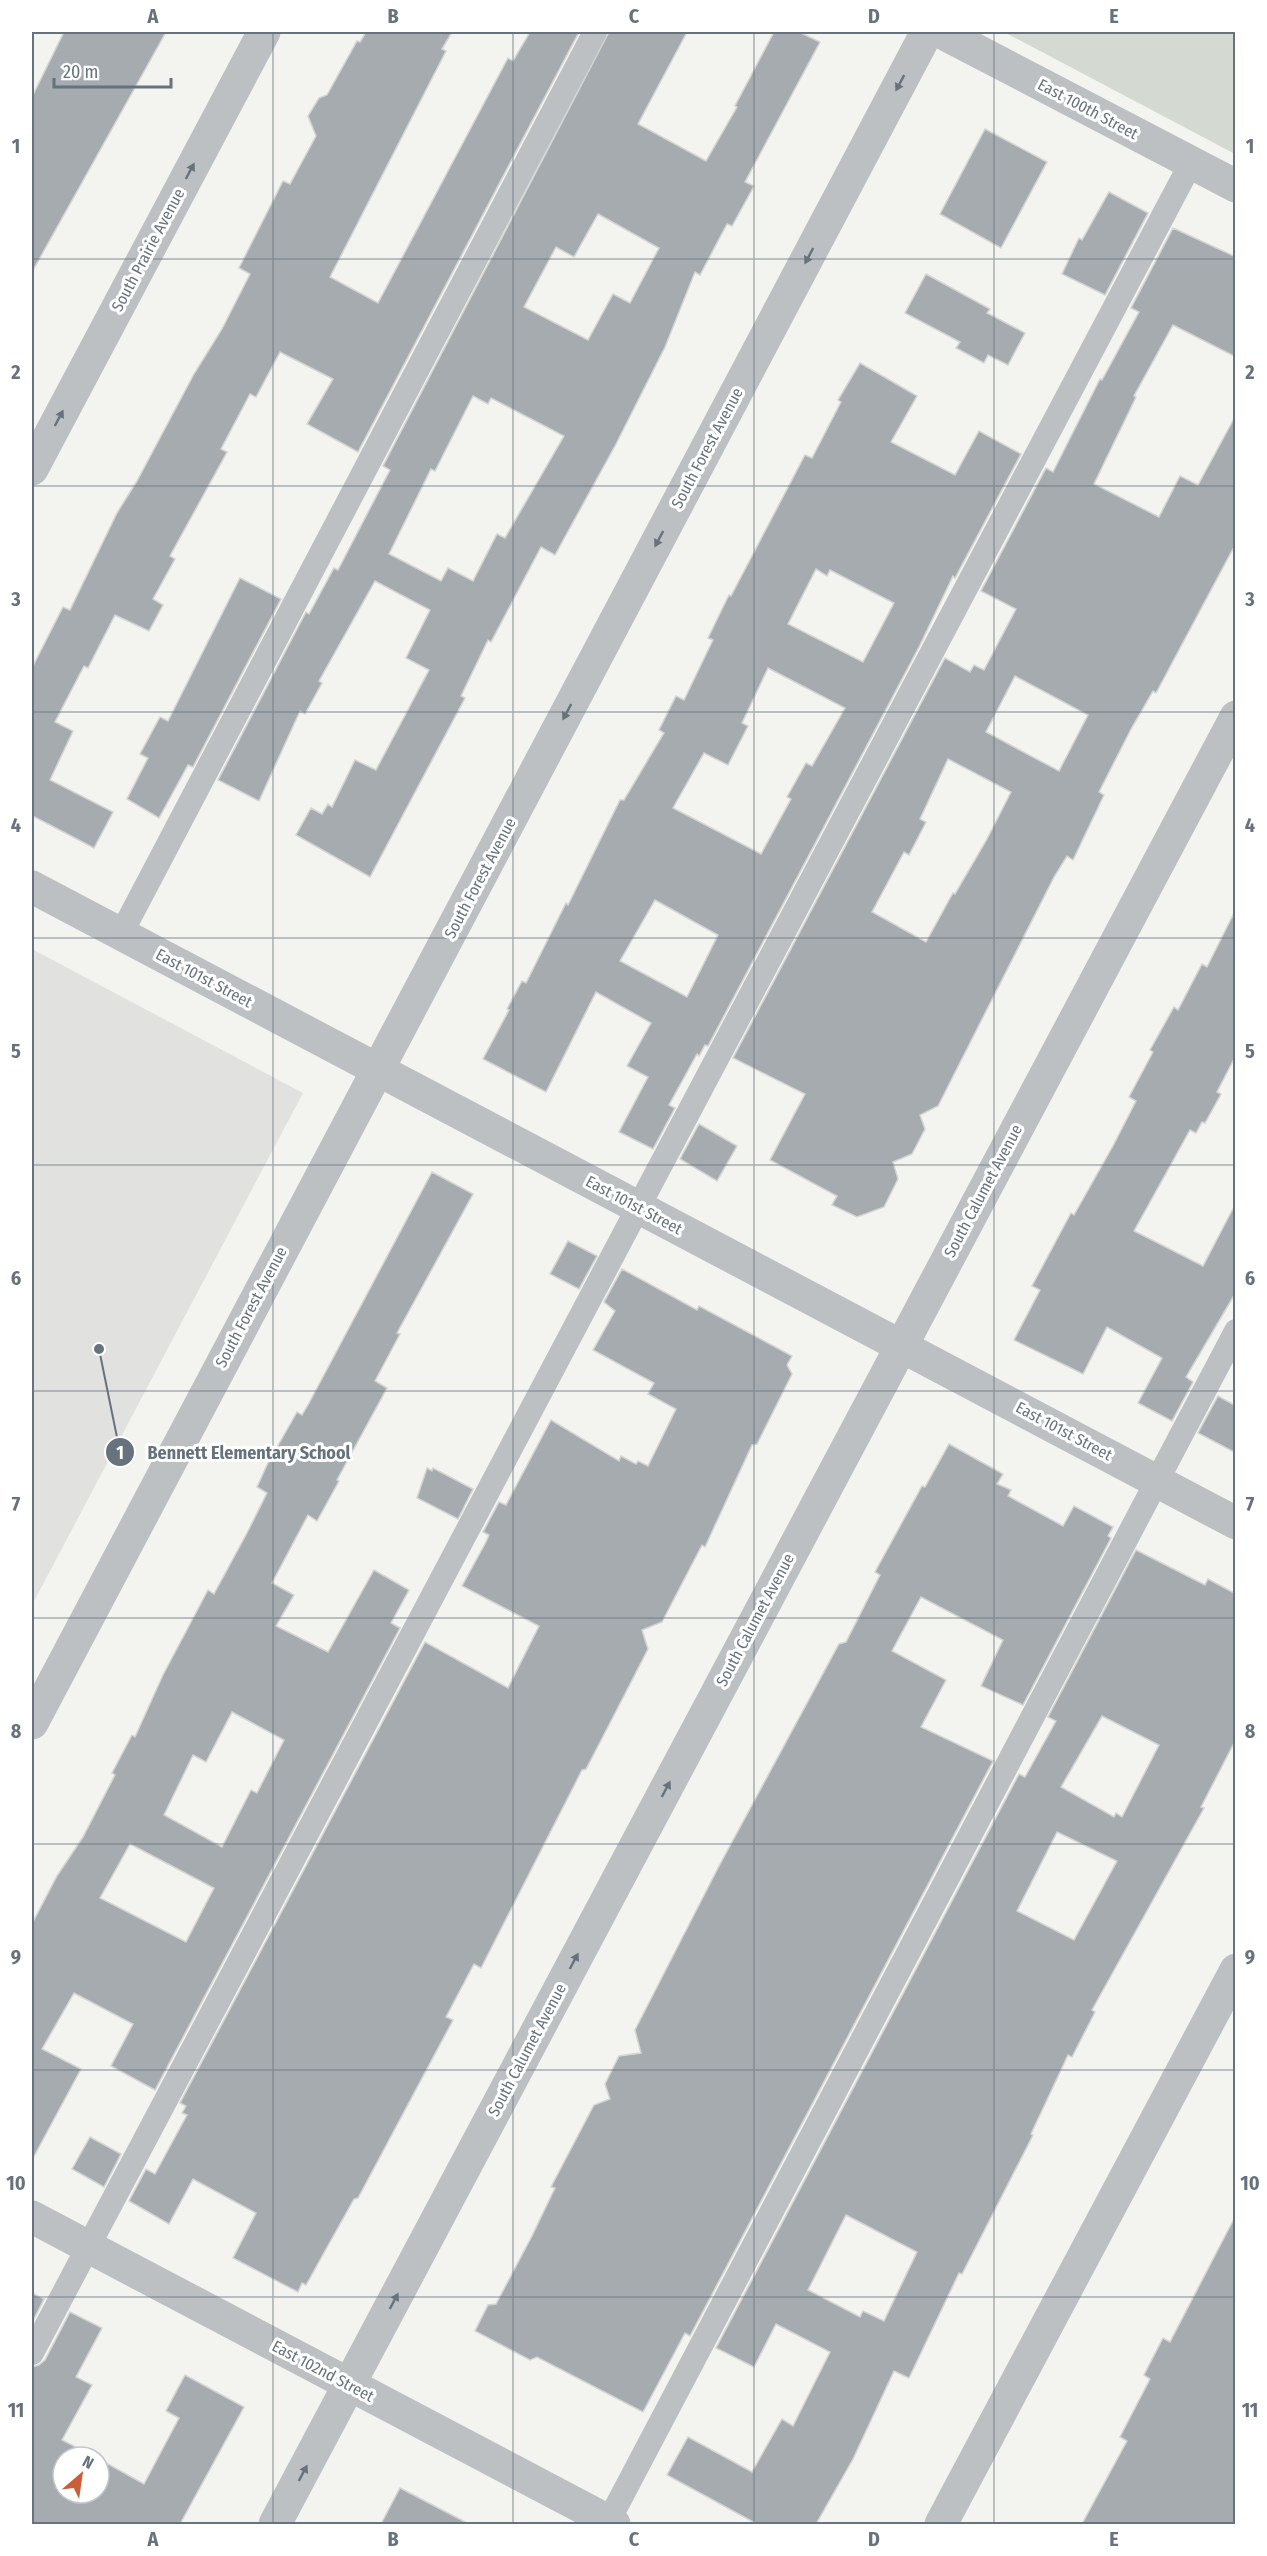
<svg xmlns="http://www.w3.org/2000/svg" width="1267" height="2556" viewBox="0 0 1267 2556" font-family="'Fira Sans Condensed',sans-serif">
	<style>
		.built { fill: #e1e2e0 }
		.green { fill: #d4d9d1 }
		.building { fill: #a5abaf; stroke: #d4d4d3; stroke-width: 1.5; fill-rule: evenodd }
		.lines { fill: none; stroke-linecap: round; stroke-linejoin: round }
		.service { stroke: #bdc0c3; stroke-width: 24 }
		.minor { stroke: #bdc0c3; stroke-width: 33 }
		.tertiary { stroke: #bdc0c3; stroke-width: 33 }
		.oneway { fill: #66727d }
		.grid { fill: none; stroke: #66727d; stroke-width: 1.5; stroke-opacity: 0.55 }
		.labels { text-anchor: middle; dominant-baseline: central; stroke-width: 6; stroke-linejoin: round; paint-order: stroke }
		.street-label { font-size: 16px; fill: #66727d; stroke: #fff }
		.leader { fill: none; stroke: #66727d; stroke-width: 2 }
		.callout-dot { fill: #66727d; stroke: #fff; stroke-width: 2 }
		.mark-label { font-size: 18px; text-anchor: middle; font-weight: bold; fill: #fff }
		.callout-label { font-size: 18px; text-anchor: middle; font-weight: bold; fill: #66727d; stroke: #fff; stroke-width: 6; stroke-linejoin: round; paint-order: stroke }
		.neatline { fill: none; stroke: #66727d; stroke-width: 2 }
		.grid-label { font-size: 20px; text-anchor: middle; font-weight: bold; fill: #66727d }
	</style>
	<rect width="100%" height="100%" fill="#f3f3f0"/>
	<!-- built -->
	<path class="built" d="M 32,949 L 303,1093 L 32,1605 Z"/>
	<!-- green -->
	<path class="green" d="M 1004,32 L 1235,32 L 1235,154 Z"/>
	<!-- building -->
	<g class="building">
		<path d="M 64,32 L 166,32 L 32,272 L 32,97 Z"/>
		<path d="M 366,32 L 452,32 L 442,49 L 446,51 L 330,277 L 378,303 L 508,58 L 513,61 L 530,32 L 579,32 L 358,452 L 307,424 L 333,379 L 280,352 L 256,397 L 250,394 L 221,449 L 227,452 L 170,556 L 175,559 L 153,599 L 163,605 L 149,631 L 115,615 L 88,668 L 84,666 L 55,722 L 73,731 L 50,780 L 113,812 L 94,848 L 33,816 L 32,819 L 32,668 L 63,607 L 70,610 L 117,513 L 137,481 L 194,374 L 222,329 L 250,274 L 239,268 L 283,181 L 290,184 L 316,136 L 308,116 L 319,98 L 327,95 L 357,41 L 360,42 Z"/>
		<path d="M 609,32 L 687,32 L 638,124 L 706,161 L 737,107 L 735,106 L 774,32 L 799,32 L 820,42 L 745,182 L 754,186 L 732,226 L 727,224 L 700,275 L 695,272 L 665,347 L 616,444 L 555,555 L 541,547 L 491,642 L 488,640 L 461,696 L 465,698 L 370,877 L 296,835 L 311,808 L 322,814 L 328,804 L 332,807 L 355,760 L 376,770 L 429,670 L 406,658 L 430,610 L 375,581 L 319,681 L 322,683 L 305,714 L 300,711 L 259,801 L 218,780 L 306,612 L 309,614 L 334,568 L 338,570 L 390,470 L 383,466 ZM 598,214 L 659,248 L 630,303 L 613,294 L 588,340 L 524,307 L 556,247 L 574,257 ZM 473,396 L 488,404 L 491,398 L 564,436 L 505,538 L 497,534 L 473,581 L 448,568 L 441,581 L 389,554 L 431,469 L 435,471 Z"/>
		<path d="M 985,129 L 1047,162 L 1001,248 L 940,214 Z"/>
		<path d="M 1109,192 L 1148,213 L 1105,295 L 1062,274 L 1079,238 L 1082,240 Z"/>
		<path d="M 1173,228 L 1236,257 L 1236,357 L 1173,325 L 1134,396 L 1136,397 L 1094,484 L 1159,517 L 1180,476 L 1198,485 L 1236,415 L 1236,543 L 1156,693 L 1153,691 L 1131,729 L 1099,792 L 1104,795 L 1073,860 L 1067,856 L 1054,877 L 938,1106 L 920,1115 L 925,1129 L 912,1154 L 893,1162 L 898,1179 L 884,1207 L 857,1217 L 832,1205 L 837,1196 L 770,1160 L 805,1094 L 733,1058 L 945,658 L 970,672 L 974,665 L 984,670 L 1016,609 L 981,591 L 1046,468 L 1053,472 L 1100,379 L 1102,380 L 1139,312 L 1131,308 ZM 1015,676 L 1088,715 L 1059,771 L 986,732 ZM 948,759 L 1011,792 L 986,841 L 955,894 L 953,893 L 926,942 L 872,912 L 904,852 L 909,855 L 926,822 L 920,819 Z"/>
		<path d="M 926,274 L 990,309 L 987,313 L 1025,333 L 1008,365 L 988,355 L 984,363 L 956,348 L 960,342 L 905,313 Z"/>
		<path d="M 860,363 L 917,396 L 891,442 L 955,475 L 979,431 L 1021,454 L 955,578 L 953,576 L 920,645 L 708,1046 L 705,1045 L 699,1056 L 697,1054 L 669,1105 L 675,1108 L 653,1149 L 619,1132 L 648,1077 L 627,1066 L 651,1023 L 596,992 L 546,1092 L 483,1059 L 509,1010 L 507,1009 L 522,981 L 526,983 L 566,903 L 568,905 L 620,800 L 624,800 L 664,733 L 659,730 L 676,696 L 684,700 L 713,640 L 708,638 L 729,595 L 731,596 L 805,455 L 812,458 L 841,402 L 838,400 ZM 816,569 L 827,576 L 830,570 L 894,603 L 863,662 L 788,624 ZM 768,668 L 845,708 L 812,766 L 806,763 L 787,797 L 791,799 L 761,854 L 673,808 L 704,753 L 728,765 L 748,726 L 742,723 ZM 655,900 L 718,935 L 687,997 L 620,961 Z"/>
		<path d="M 240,578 L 281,599 L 193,767 L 188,765 L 159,818 L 127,799 L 148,758 L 140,754 L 160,717 L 168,721 Z"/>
		<path d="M 1236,909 L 1236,1055 L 1217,1092 L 1221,1094 L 1205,1123 L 1202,1122 L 1196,1133 L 1190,1130 L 1134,1231 L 1203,1266 L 1236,1203 L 1236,1292 L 1186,1377 L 1193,1382 L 1172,1421 L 1138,1403 L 1162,1358 L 1107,1327 L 1083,1374 L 1014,1340 L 1040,1290 L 1032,1286 L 1071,1213 L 1074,1215 L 1113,1146 L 1136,1101 L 1129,1097 L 1153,1052 L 1150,1050 L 1174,1007 L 1178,1010 L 1202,964 L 1207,967 Z"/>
		<path d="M 699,1124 L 737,1146 L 717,1181 L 680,1159 Z"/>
		<path d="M 432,1172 L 473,1194 L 397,1333 L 400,1334 L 375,1381 L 387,1388 L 337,1480 L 339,1481 L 317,1521 L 308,1515 L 272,1583 L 294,1595 L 276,1626 L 328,1652 L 374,1570 L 409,1590 L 391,1623 L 400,1628 L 155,2090 L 111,2066 L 133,2024 L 74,1993 L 42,2049 L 81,2069 L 32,2160 L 32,1924 L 57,1876 L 83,1837 L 115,1775 L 112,1773 L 132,1735 L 135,1737 L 163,1675 L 208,1590 L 214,1594 L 247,1533 L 267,1493 L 257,1487 L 267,1465 L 297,1412 L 302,1415 L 308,1405 ZM 232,1712 L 284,1740 L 257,1793 L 251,1790 L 222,1847 L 164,1815 L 193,1755 L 206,1762 ZM 130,1844 L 214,1888 L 186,1942 L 100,1898 Z"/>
		<path d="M 568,1241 L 597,1256 L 579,1289 L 550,1274 Z"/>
		<path d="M 622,1269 L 697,1310 L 699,1306 L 792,1356 L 787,1365 L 792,1374 L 757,1444 L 752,1445 L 705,1547 L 702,1545 L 662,1622 L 642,1630 L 648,1649 L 612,1719 L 586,1769 L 582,1770 L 481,1968 L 474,1964 L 446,2017 L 453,2020 L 358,2198 L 354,2199 L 306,2285 L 302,2283 L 298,2292 L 233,2258 L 256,2213 L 193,2179 L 169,2224 L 129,2201 L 146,2169 L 155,2174 L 187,2115 L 182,2113 L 186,2106 L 180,2103 L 425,1642 L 508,1688 L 539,1626 L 462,1586 L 486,1542 L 489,1535 L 483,1532 L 499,1502 L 506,1505 L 551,1420 L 619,1461 L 621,1456 L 636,1464 L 638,1461 L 648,1466 L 676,1409 L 648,1394 L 654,1383 L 593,1350 L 615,1311 L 604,1302 Z"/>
		<path d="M 1218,1396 L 1236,1406 L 1236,1453 L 1198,1433 Z"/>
		<path d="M 949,1444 L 1003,1474 L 997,1484 L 1011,1490 L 1008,1496 L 1063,1526 L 1074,1506 L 1113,1527 L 1108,1536 L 1111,1538 L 1023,1705 L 981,1686 L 1003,1640 L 921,1597 L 892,1651 L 946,1680 L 921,1727 L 993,1761 L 690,2336 L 685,2333 L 643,2412 L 537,2357 L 530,2360 L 475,2331 L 488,2305 L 496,2304 L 532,2236 L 555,2188 L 551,2187 L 594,2105 L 610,2099 L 605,2084 L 619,2056 L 641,2053 L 635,2030 L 718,1868 L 839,1644 L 846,1642 L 880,1575 L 875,1572 L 922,1486 L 925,1487 Z"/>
		<path d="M 427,1468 L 432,1471 L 433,1468 L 473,1489 L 458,1519 L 417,1498 Z"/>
		<path d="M 1136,1550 L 1205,1585 L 1208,1579 L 1236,1594 L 1236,1739 L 1201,1807 L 1204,1808 L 1092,2010 L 1095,2012 L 1072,2057 L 1068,2055 L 1031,2134 L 1033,2135 L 962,2274 L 959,2273 L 909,2378 L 894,2371 L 853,2459 L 816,2524 L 757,2524 L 667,2475 L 688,2437 L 752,2472 L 782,2419 L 793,2426 L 830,2352 L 776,2324 L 754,2367 L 716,2348 L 1019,1774 L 1025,1777 L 1056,1721 L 1048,1717 ZM 1102,1716 L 1159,1745 L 1122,1817 L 1116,1813 L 1114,1817 L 1061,1787 ZM 1057,1832 L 1117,1861 L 1074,1940 L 1017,1911 ZM 846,2215 L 917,2252 L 884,2321 L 863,2311 L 860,2317 L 808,2290 Z"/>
		<path d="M 90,2137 L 121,2154 L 104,2187 L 72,2169 Z"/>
		<path d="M 1236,2215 L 1236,2524 L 1082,2524 L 1127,2441 L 1120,2437 L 1150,2379 L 1144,2375 L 1163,2338 L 1170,2342 Z"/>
		<path d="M 32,2293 L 44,2299 L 32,2323 Z"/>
		<path d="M 70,2312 L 102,2328 L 76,2377 L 92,2385 L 62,2440 L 95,2457 L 63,2457 L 63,2493 L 99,2493 L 99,2459 L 144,2484 L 179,2418 L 166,2411 L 185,2375 L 244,2407 L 180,2524 L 32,2524 L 32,2367 L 39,2365 L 45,2360 Z"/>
		<path d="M 400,2488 L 469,2524 L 381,2524 Z"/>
	</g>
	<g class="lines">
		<!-- service -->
		<g class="service">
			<path d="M 121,934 L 595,32"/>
			<path d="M 32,2353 L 1191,163"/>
			<path d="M 607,2524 L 1236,1331"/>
		</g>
		<!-- minor -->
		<g class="minor">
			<path d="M 32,469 L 264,32"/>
			<path d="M 32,887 L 1236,1523"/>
			<path d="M 32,1723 L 927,32"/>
			<path d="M 32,2217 L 614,2524"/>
			<path d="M 275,2524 L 1236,717"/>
		</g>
		<!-- tertiary -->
		<g class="tertiary">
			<path d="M 941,32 L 1236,186"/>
			<path d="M 941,2524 L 1236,1970"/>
		</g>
	</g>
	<!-- one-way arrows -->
	<defs><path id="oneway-solid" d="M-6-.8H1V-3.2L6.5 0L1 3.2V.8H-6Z" transform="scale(1.5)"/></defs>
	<g class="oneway">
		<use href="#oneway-solid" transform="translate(900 83) rotate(118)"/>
		<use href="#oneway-solid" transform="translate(190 171) rotate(-62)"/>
		<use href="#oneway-solid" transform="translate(809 256) rotate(118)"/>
		<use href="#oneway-solid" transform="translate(59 418) rotate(-62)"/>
		<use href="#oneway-solid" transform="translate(659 539) rotate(118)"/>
		<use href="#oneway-solid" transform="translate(567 712) rotate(118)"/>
		<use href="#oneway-solid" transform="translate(666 1789) rotate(-62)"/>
		<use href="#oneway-solid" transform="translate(574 1961) rotate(-62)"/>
		<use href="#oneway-solid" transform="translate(394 2301) rotate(-62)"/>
		<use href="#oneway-solid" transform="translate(303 2473) rotate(-62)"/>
	</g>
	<!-- grid -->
	<path class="grid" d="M 273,32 L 273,2524M 513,32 L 513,2524M 754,32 L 754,2524M 994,32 L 994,2524M 32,259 L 1236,259M 32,486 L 1236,486M 32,712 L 1236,712M 32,938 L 1236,938M 32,1165 L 1236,1165M 32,1391 L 1236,1391M 32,1618 L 1236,1618M 32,1844 L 1236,1844M 32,2070 L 1236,2070M 32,2297 L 1236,2297"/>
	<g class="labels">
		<!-- street labels -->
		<g class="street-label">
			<text transform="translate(1088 109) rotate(28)">East 100th Street</text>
			<text transform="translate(148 250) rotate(-62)">South Prairie Avenue</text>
			<text transform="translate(707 448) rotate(-62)">South Forest Avenue</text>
			<text transform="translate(480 878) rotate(-62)">South Forest Avenue</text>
			<text transform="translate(204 978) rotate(28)">East 101st Street</text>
			<text transform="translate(983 1191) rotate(-62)">South Calumet Avenue</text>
			<text transform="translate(634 1205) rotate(28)">East 101st Street</text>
			<text transform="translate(251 1307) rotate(-62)">South Forest Avenue</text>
			<text transform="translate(1064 1431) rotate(28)">East 101st Street</text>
			<text transform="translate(755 1620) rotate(-62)">South Calumet Avenue</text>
			<text transform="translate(527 2050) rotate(-62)">South Calumet Avenue</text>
			<text transform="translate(323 2371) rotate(28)">East 102nd Street</text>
		</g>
	</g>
	<!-- callouts -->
	<path class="leader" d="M99 1349L120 1452"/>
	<g class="callout-dot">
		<circle cx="99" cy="1349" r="6"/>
		<circle cx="120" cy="1452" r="15"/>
	</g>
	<g class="mark-label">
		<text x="120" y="1459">1</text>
	</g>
	<g class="callout-label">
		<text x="249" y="1459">Bennett Elementary School</text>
	</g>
	<!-- border -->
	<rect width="1267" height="2556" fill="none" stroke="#ffffff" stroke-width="66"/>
	<!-- north arrow -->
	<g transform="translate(81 2475) rotate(29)"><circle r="28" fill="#ffffff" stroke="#c2c7cb" stroke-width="1.5"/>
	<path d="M0-4.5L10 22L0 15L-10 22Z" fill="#cb5e38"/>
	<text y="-9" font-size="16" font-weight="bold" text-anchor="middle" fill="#66727d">N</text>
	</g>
	<!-- scale -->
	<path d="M54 78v9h117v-9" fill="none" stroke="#66727d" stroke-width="3"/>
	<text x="63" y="78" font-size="18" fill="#66727d" stroke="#ffffff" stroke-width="4.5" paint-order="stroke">20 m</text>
	<rect x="33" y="33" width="1201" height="2490" class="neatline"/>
	<g class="grid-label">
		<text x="153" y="23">A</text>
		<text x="393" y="23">B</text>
		<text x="634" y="23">C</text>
		<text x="874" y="23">D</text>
		<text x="1114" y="23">E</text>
		<text x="16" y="153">1</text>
		<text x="1250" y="153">1</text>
		<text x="16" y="379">2</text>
		<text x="1250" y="379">2</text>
		<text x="16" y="606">3</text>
		<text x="1250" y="606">3</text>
		<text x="16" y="832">4</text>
		<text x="1250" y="832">4</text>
		<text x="16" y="1058">5</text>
		<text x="1250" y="1058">5</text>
		<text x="16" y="1285">6</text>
		<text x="1250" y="1285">6</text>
		<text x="16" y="1511">7</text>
		<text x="1250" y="1511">7</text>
		<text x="16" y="1738">8</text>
		<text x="1250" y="1738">8</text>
		<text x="16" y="1964">9</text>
		<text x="1250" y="1964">9</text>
		<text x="16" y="2190">10</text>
		<text x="1250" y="2190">10</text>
		<text x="16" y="2417">11</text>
		<text x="1250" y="2417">11</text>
		<text x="153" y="2546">A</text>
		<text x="393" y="2546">B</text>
		<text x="634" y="2546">C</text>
		<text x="874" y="2546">D</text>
		<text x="1114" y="2546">E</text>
	</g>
</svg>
